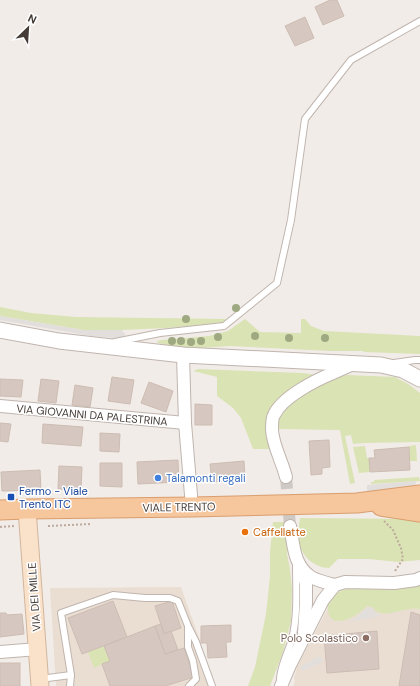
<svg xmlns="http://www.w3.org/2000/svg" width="420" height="686" viewBox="0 0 420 686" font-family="'DM Sans',sans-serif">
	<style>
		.education { fill: #eaded3 }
		.green { fill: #dae3b4 }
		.parking { fill: #e1dedc }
		.building { fill: #d6c8c1; stroke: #cdbcb2 }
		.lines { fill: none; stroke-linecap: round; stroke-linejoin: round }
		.minor-tunnel { stroke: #cfc9c5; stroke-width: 12; stroke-dasharray: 12 6; stroke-linecap: butt }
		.service-casing { stroke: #c0b5ae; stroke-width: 8 }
		.minor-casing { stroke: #c0b5ae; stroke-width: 14 }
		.tertiary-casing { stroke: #c0b5ae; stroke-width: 17 }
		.secondary-casing { stroke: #d1b69d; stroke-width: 19 }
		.primary-casing { stroke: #d99e6e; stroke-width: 21 }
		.path { stroke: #bdaa9d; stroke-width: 2; stroke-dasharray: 2 2; stroke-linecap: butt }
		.service { stroke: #fff; stroke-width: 6 }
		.minor { stroke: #fff; stroke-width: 12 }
		.tertiary { stroke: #fff; stroke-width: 15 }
		.secondary { stroke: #fae2ca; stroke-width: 17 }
		.primary { stroke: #f6c69d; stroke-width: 19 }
		.tree { fill: #9ea982 }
		.shop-dot { fill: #3f7fe0; stroke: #fff; stroke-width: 1.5 }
		.transit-dot { fill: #1a4fb4; stroke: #fff; stroke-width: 1.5 }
		.food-dot { fill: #e8710a; stroke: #fff; stroke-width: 1.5 }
		.education-dot { fill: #8d6e63; stroke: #fff; stroke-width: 1.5 }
		.labels { text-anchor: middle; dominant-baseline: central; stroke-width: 3; stroke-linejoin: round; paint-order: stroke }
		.street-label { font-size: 11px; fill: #453c37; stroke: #fff }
		.shop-label { font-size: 11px; fill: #366cbe; stroke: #fff; text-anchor: start }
		.transit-label { font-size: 11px; fill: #164399; stroke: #fff; text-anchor: start }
		.food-label { font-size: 11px; fill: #c56008; stroke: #fff; text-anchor: start }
		.education-label { font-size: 11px; fill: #785e54; stroke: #fff; text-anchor: end }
	</style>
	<rect width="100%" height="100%" fill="#f2ece8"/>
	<!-- education -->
	<g class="education">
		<path d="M 420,585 L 420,686 L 293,686 L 295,681 L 294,678 L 297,667 L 327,610 L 332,598 L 337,593 L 343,590 L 353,588 L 406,588 Z"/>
		<path d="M 181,587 L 216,686 L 56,686 L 50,588 Z"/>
	</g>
	<!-- green -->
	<g class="green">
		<path d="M 0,307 L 31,313 L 76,317 L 227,319 L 220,324 L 165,328 L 122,330 L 83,330 L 0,316 Z"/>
		<path d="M 245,319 L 260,332 L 301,333 L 301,319 L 305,319 L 311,326 L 324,331 L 420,336 L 420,354 L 364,352 L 363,351 L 330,351 L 230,346 L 200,348 L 172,346 L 158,343 L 157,341 L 162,340 L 209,336 L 228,331 Z"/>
		<path d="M 198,369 L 303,373 L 317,375 L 280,399 L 273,449 L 253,449 L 241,418 L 233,408 L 217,396 L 217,377 L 193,371 Z"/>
		<path d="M 347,375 L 395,377 L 408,384 L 420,393 L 420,442 L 364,443 L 353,444 L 351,435 L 345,436 L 355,483 L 350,484 L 340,430 L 276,429 L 279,413 L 300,396 L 336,377 Z"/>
		<path d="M 416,445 L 417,461 L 410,461 L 409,446 Z"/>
		<path d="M 365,446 L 367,458 L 369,458 L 370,472 L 359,473 L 353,447 Z"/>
		<path d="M 419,477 L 420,481 L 371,484 L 371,482 L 374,482 L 374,480 Z"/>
		<path d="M 300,518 L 413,519 L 420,520 L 420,560 L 398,562 L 369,559 L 338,559 L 329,568 C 315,568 303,557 299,544 C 297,536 299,526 300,518 Z"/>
		<path d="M 273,522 L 288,522 L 290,534 L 287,554 L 290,569 L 292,589 L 291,621 L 283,652 L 270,686 L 248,686 L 255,667 L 266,614 L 270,576 L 270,552 Z"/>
		<path d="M 420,585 L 420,609 C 417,609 413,608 410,609 C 399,610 385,617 375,611 L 374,608 L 367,606 C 360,615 331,632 328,611 C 326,602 335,593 343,590 C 350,588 357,588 364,588 C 382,588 404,591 420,585 Z"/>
		<path d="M 104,646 L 110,661 L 94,668 L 88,652 Z"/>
	</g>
	<!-- parking -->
	<g class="parking">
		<path d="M 0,316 L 83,330 L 122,330 L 128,339 L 91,336 L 0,320 Z"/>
		<path d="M 416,481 L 415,492 L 367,493 L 367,485 Z"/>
		<path d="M 368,607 L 373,609 L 374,612 L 381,616 L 347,622 L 355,619 Z"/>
		<path d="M 320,656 L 323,662 L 302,671 L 300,667 Z"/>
	</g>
	<!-- building -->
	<g class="building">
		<path d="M 330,0 L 337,0 L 344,16 L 323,25 L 315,7 Z"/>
		<path d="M 305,17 L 314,38 L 295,46 L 285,26 Z"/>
		<path d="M 112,377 L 134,380 L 130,404 L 108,401 Z"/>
		<path d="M 0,379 L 23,380 L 21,397 L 0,396 Z"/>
		<path d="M 41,379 L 59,381 L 56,403 L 38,401 Z"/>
		<path d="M 149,382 L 173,391 L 166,412 L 141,403 Z"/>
		<path d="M 75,385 L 93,388 L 90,407 L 72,405 Z"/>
		<path d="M 195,404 L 212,405 L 212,425 L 195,425 Z"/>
		<path d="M 0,423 L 11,424 L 8,442 L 0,441 Z"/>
		<path d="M 43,424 L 83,427 L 81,446 L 42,443 Z"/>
		<path d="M 100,433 L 120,434 L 119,452 L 100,451 Z"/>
		<path d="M 329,440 L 330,467 L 322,468 L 322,474 L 311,475 L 309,441 Z"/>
		<path d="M 409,447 L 410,470 L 370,472 L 369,458 L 375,458 L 374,450 Z"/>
		<path d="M 178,460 L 179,482 L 138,484 L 137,462 Z"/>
		<path d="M 244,461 L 245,479 L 212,482 L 210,464 Z"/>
		<path d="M 100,463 L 122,463 L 122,487 L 100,486 Z"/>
		<path d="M 59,466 L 82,467 L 81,490 L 58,489 Z"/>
		<path d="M 40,470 L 41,490 L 2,491 L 1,472 Z"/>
		<path d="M 113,601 L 127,637 L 82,654 L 68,618 Z"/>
		<path d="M 172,601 L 181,628 L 164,634 L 155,606 Z"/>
		<path d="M 411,612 L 420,615 L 420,686 L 399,686 Z"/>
		<path d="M 0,613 L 6,613 L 7,615 L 22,614 L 24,634 L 0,637 Z"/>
		<path d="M 161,624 L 164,634 L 171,631 L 178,650 L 165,654 L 155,626 Z"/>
		<path d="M 231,625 L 231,642 L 226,642 L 227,657 L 208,658 L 207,643 L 201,643 L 201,626 Z"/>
		<path d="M 155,626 L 165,654 L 184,648 L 194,677 L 165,686 L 110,686 L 102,664 L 110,661 L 104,646 Z"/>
		<path d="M 377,631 L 379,669 L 327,673 L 324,636 Z"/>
		<rect x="0" y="663" width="20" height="23"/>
	</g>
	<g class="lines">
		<!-- minor-tunnel -->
		<path class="minor-tunnel" d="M 286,477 L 290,526"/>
		<defs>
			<g id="service">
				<path d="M 115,342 L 160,333 L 224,326 L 277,283 L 291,220 L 305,119 L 351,60 L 420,21"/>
				<path d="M 394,363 L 415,360 L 420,360"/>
				<path d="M 189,628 L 196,642 L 212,686"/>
				<path d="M 40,679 L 71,675"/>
				<path d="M 280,680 C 280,666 288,653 292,639 C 298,615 296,588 296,564"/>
				<path d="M 70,686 L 71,675 L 61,613 L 113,595 L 145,598 L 170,598 L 178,601 L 188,626 L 188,647 L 193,661 L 196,679 L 189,686"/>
			</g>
			<g id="minor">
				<path d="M 183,355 L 185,423 L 192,507"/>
				<path d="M 0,406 L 185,423"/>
				<path d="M 286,477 C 282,461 273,446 272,430 C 272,426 272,418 274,415 C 282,397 316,380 333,373 C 340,370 347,367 353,364"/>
				<path d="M 290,526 C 294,545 293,565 311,577 C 318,581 327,583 335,585"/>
				<path d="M 302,570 L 306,584 L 306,603 L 304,633"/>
				<path d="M 0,652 L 38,649"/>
				<path d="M 281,686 L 290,665 L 323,600 L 335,585 L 345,582 L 394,583 L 416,580 L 420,578"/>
			</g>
			<path id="tertiary" d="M 0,330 L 59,341 L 183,355 L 381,365 L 403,370 L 420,379"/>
			<path id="secondary" d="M 27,509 L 40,686"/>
			<g id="primary">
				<path d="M 381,506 L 420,512"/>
				<path d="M 0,510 L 27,509 L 192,507 L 357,503 L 420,495"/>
			</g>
		</defs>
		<!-- service casing -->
		<use href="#service" class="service-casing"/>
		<!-- minor casing -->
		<use href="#minor" class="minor-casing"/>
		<!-- tertiary casing -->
		<use href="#tertiary" class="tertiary-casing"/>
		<!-- secondary casing -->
		<use href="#secondary" class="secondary-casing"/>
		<!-- primary casing -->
		<use href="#primary" class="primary-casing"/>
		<!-- path -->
		<g class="path">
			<path d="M 384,521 L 393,530 L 401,548 L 403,559 L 395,571"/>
			<path d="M 48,526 L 91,524"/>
			<path d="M 0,527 L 15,526"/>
		</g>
		<!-- service -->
		<use href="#service" class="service"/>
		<!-- minor -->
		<use href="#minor" class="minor"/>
		<!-- tertiary -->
		<use href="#tertiary" class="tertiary"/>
		<!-- secondary -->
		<use href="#secondary" class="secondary"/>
		<!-- primary -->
		<use href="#primary" class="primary"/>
	</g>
	<!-- trees -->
	<g class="tree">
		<circle cx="236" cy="308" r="4"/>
		<circle cx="186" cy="319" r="4"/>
		<circle cx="255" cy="336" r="4"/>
		<circle cx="218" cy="337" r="4"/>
		<circle cx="289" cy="338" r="4"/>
		<circle cx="325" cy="338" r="4"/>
		<circle cx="172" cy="341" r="4"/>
		<circle cx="181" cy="341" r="4"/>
		<circle cx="201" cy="341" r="4"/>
		<circle cx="191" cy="342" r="4"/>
	</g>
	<!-- markers -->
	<circle class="shop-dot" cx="158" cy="478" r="4"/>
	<rect class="transit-dot" x="7" y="493" width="8" height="8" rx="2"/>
	<circle class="food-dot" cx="245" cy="532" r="4"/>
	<circle class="education-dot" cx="366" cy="638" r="4"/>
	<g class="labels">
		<!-- street labels -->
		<g class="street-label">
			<text transform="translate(92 415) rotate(5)">VIA GIOVANNI DA PALESTRINA</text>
			<text transform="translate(179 507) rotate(-1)">VIALE TRENTO</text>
			<text transform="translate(34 597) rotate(-94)">VIA DEI MILLE</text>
		</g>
		<!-- shop labels -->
		<g class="shop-label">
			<text x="166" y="478">Talamonti regali</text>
		</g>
		<!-- transit labels -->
		<g class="transit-label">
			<text x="19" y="491">Fermo - Viale<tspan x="19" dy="13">Trento ITC</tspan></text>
		</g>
		<!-- food labels -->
		<g class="food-label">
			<text x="253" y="532">Caffellatte</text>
		</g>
		<!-- education labels -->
		<g class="education-label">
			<text x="358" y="638">Polo Scolastico</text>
		</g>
	</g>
	<!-- north arrow -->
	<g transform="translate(28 28) rotate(25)" stroke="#ffffff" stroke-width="3" paint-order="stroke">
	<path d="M0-3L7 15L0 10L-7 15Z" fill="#453c37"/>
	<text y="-6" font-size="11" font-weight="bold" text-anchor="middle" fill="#453c37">N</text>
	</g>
</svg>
